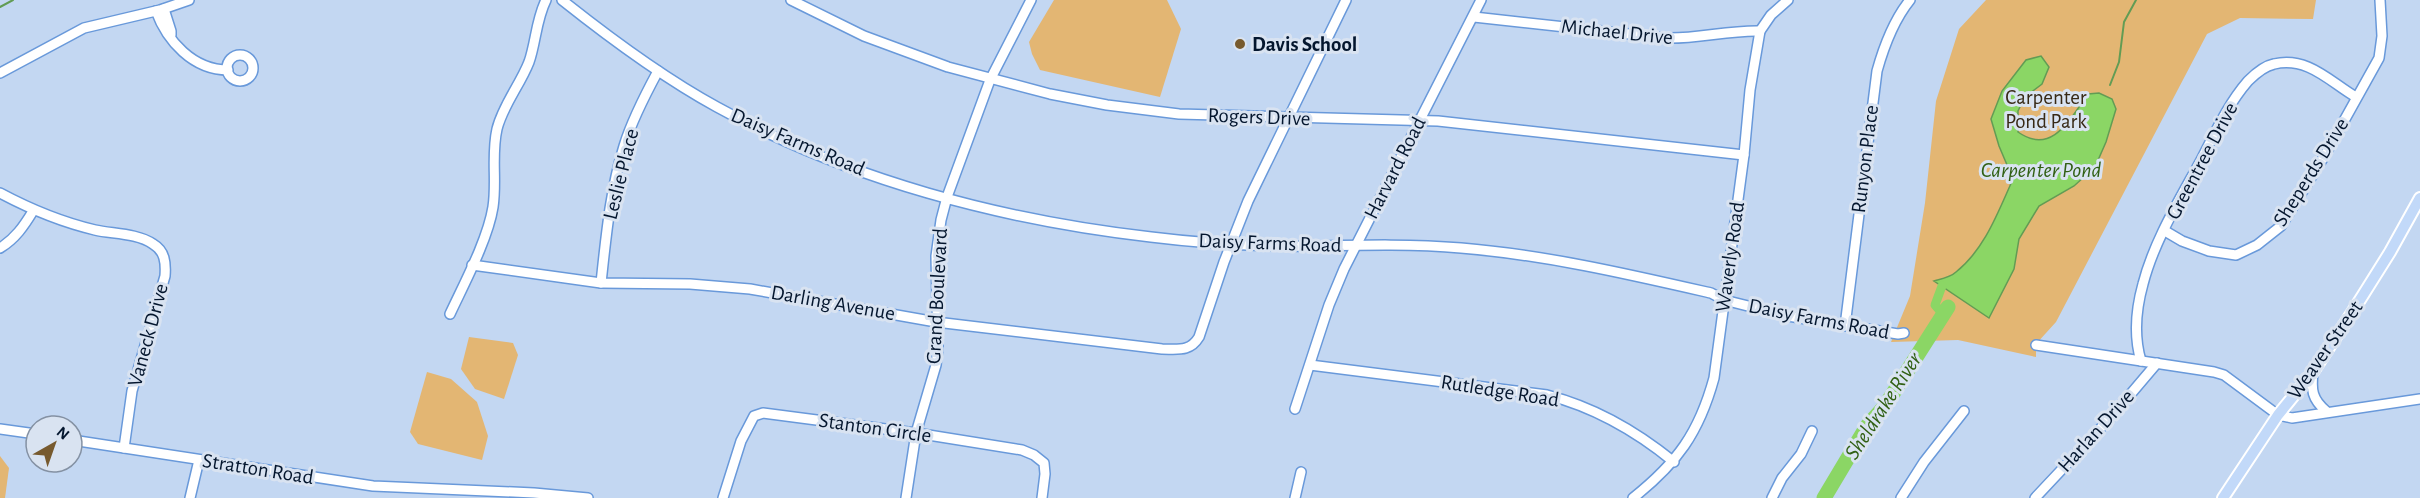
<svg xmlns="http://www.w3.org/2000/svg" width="2420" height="498" viewBox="0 0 2420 498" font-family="'Alegreya Sans',sans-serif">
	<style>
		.green { fill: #e3b673 }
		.water { fill: #8bd665; stroke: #629c54; stroke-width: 1.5 }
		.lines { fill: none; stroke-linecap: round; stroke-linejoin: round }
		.stream { stroke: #629c54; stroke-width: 2 }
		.canal { stroke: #8bd665; stroke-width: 9 }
		.river { stroke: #8bd665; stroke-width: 15 }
		.minor-casing { stroke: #6999da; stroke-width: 12 }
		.major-casing { stroke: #fff; stroke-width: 14 }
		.minor { stroke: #fff; stroke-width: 9 }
		.major { stroke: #c2d9f9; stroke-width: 10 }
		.poi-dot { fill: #775a2e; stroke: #d9e3f1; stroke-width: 2 }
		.labels { text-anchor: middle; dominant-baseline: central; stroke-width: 6; stroke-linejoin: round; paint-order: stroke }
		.street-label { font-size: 21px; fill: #04162e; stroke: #d9e3f1 }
		.poi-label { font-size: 21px; font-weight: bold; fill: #04162e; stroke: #d9e3f1; text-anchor: start }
		.park-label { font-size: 21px; fill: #372915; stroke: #d9e3f1 }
		.water-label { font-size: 22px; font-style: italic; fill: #316014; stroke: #d9e3f1 }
	</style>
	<rect width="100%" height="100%" fill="#c3d7f2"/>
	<!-- green -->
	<g class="green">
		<path d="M 1054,0 L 1167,0 L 1181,29 L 1160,97 L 1040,70 L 1032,54 L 1029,42 Z"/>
		<path d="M 1986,0 L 2316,0 L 2313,19 L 2240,18 L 2207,34 L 2056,322 L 2036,344 L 2036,357 L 1958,340 L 1891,342 L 1910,296 L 1925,203 L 1936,101 L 1959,29 Z"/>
		<path d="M 469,337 L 513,343 L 518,355 L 504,399 L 475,389 L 461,369 Z"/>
		<path d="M 427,372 L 451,379 L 477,402 L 488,436 L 482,460 L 418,444 L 410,432 Z"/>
		<path d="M 0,456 L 9,468 L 5,498 L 0,498 Z"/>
	</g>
	<!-- water -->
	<path class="water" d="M 2041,56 L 2049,67 L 2042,84 L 2025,97 L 2018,111 L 2018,132 C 2052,156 2070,119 2088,94 L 2099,93 L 2112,99 L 2116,109 L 2106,142 L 2095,167 L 2074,186 L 2039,206 L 2019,239 L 2014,269 L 1989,318 L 1934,281 C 1941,279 1951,277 1956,272 C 1985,249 1998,212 2013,179 L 1999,146 L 1991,119 L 2002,91 L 2026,60 Z"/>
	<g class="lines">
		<!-- stream -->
		<g class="stream">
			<path d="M 0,7 L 13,0"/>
			<path d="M 2110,85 L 2119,62 L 2124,22 L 2136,0"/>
		</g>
		<!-- canal -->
		<path class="canal" d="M 1942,286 L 1935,305 L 1942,313"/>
		<!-- river -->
		<path class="river" d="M 1824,498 L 1867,426 L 1885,406 L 1948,307"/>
		<defs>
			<g id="minor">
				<path d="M 562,0 C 611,39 662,77 717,107 C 849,180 1002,220 1151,237 C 1207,244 1265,247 1321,246 C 1367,245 1414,244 1461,248 C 1546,255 1628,274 1711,293 L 1724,300 L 1788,316 L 1898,334 L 1904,333"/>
				<path d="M 791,0 L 864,36 L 948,67 L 1050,94 L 1107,105 L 1179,114 L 1438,121 L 1744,155"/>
				<path d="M 164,9 L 171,31 L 171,35"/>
				<path d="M 156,11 C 167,41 193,70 228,70"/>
				<path d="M 1474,17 L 1666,38 C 1698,39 1728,30 1760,31"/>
				<circle cx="240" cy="68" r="13"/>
				<path d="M 0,73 L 84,28 L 160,10 L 189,0"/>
				<path d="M 0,193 C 30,209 61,222 95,230 C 112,234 137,233 153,244 C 165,251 166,263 165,276 L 132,391 L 124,448"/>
				<path d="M 2165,231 L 2182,241 L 2209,251 L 2236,255 L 2257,245 L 2281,226 L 2325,155 L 2379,58 L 2382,36 L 2380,0"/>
				<path d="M 0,248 C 15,239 24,226 33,211"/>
				<path d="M 472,265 L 601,283 L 690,284 L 750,289 L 936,322 L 1162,349 C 1178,349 1190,352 1199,337 L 1224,262 L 1248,201 L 1346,0"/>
				<path d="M 601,283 C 606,237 610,191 624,146 C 632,120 645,95 658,71"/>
				<path d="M 450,314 C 464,284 488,239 493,207 C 497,181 491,155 497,129 C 503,105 520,85 529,62 C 536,42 536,20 546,0"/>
				<path d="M 1845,326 L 1877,71 C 1884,46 1893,21 1910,0"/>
				<path d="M 2036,345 L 2214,372 L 2224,375 L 2278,415 L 2292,418 L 2420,399"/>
				<path d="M 2141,361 C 2134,337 2136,309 2143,284 C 2154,241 2180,199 2201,160 C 2215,133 2228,104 2248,81 C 2255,74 2264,66 2274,64 C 2308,56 2330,82 2356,97"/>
				<path d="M 1310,365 L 1547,395 C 1594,407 1636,431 1674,462"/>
				<path d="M 2313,372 C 2311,390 2312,399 2326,411"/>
				<path d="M 1295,409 L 1329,305 L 1344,269 L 1481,0"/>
				<path d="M 0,429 L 36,434"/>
				<path d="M 72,440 L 373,486 L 534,493 L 588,498"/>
				<path d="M 190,498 L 199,460"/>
				<path d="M 723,498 L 741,441 L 754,416 L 763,413 L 916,433 L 1022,450 L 1034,455 L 1044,463 L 1045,474 L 1042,498"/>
				<path d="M 906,498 L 916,433 L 936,365 L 938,347 L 936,256 L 941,220 L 947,197 L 990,80 L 1031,0"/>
				<path d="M 1295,498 L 1301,472"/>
				<path d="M 1633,498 C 1677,463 1699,433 1714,378 L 1744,155 L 1750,90 L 1760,31 L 1771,15 L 1788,0"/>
				<path d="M 1772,498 L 1782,478 L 1801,454 L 1812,431"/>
				<path d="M 1901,498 L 1924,462 L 1964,411"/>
				<path d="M 2035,498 L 2112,416 L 2157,363"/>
			</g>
			<path id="major" d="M 2223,498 L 2278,415 L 2313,372 L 2353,311 L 2390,252 L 2420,198"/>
		</defs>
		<!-- minor casing -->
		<use href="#minor" class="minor-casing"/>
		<!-- major casing -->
		<use href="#major" class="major-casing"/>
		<!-- minor -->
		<use href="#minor" class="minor"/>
		<!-- major -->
		<use href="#major" class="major"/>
	</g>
	<!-- markers -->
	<circle class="poi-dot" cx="1240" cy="44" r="6"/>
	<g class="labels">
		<!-- street labels -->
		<g class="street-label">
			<text transform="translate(1617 32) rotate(6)">Michael Drive</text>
			<text transform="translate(1259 117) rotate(2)">Rogers Drive</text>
			<text transform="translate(798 142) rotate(23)">Daisy Farms Road</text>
			<text transform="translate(1865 159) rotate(-83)">Runyon Place</text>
			<text transform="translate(2202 161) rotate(-62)">Greentree Drive</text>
			<text transform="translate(1395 168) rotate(-63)">Harvard Road</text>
			<text transform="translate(2311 172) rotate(-58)">Sheperds Drive</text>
			<text transform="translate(621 174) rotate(-76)">Leslie Place</text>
			<text transform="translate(1270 243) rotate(2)">Daisy Farms Road</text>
			<text transform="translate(1730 257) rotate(-82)">Waverly Road</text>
			<text transform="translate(937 296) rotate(-87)">Grand Boulevard</text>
			<text transform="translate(833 303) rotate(10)">Darling Avenue</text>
			<text transform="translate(1819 319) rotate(11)">Daisy Farms Road</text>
			<text transform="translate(148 335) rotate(-75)">Vaneck Drive</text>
			<text transform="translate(2325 350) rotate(-55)">Weaver Street</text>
			<text transform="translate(1500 391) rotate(9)">Rutledge Road</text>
			<text transform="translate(875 428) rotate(8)">Stanton Circle</text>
			<text transform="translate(2096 431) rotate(-48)">Harlan Drive</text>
			<text transform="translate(258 469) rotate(9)">Stratton Road</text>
		</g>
		<!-- poi labels -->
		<g class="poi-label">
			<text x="1252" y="44">Davis School</text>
		</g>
		<!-- park labels -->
		<g class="park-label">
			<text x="2046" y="97">Carpenter<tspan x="2046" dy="24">Pond Park</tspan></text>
		</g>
		<!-- water labels -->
		<g class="water-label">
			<text x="2041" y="170">Carpenter Pond</text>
			<text transform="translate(1883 406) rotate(-57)">Sheldrake River</text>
		</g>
	</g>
	<!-- north arrow -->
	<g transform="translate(54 444) rotate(40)"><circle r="28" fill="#d9e3f1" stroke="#8491a3" stroke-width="1.5"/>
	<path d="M0-4.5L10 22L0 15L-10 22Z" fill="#775a2e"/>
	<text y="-9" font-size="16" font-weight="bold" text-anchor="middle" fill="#04162e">N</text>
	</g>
</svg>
